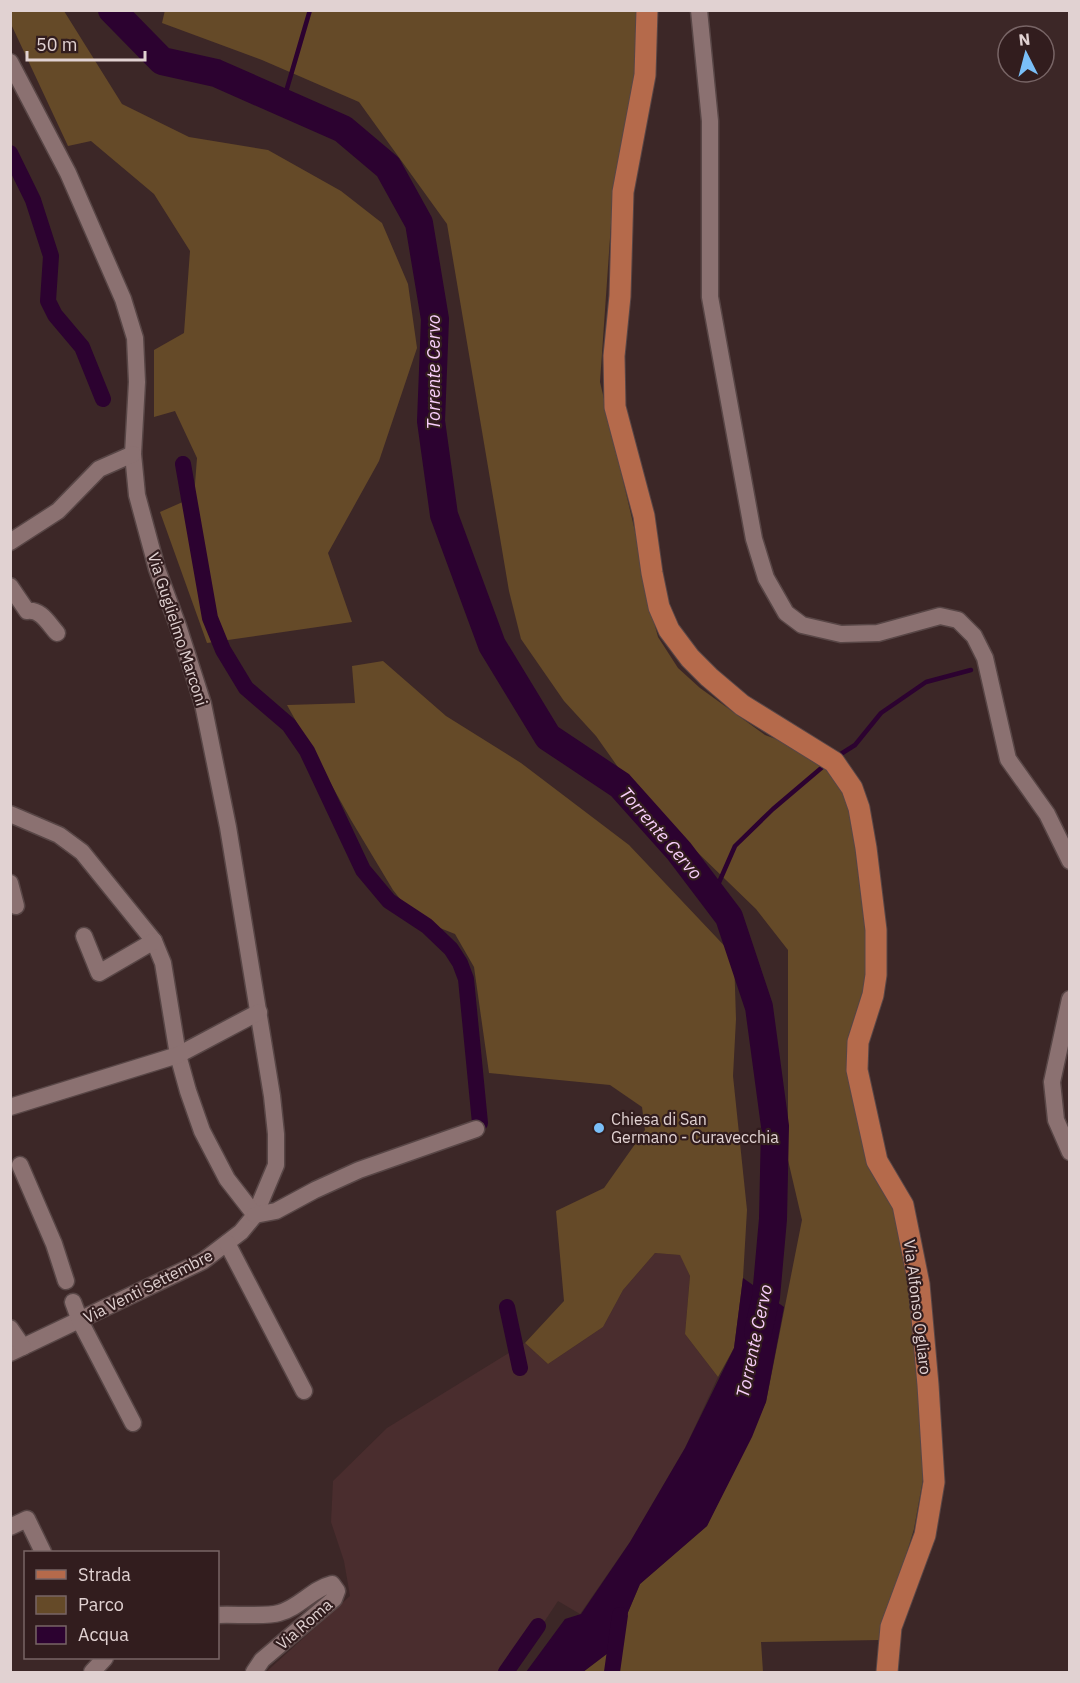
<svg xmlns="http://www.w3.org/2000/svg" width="1080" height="1683" viewBox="0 0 1080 1683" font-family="'IBM Plex Sans',sans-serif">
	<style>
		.built { fill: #4a2d2e }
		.green { fill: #654a28 }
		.water { fill: #2c0230 }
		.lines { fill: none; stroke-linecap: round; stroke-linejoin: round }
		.stream { stroke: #2c0230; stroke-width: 4.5 }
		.canal { stroke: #2c0230; stroke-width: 16 }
		.river { stroke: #2c0230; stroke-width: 28 }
		.minor-casing { stroke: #584646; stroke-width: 19 }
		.major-casing { stroke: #584646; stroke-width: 23 }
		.minor { stroke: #8b7171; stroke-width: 16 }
		.major { stroke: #b56a4b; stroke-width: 21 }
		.poi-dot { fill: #7abff8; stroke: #321d1e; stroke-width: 2 }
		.labels { text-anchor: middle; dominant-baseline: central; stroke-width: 4.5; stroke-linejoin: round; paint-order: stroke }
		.street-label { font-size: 16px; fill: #e1d2d2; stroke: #321d1e }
		.poi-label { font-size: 16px; fill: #e1d2d2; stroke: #321d1e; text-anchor: start }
		.water-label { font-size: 18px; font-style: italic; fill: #f8cefa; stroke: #321d1e }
	</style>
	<rect width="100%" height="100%" fill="#3c2727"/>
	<!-- built -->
	<path class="built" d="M 655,1253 L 681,1255 L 690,1276 L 685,1334 L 718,1377 L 685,1448 L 630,1542 L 580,1614 L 558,1601 L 511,1672 L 266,1672 L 350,1596 L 344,1561 L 331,1522 L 333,1481 L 387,1428 L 525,1343 L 548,1364 L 603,1327 L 623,1290 Z"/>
	<!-- green -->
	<g class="green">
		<path d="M 11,10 L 64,11 L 122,104 L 189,137 L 268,150 L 341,191 L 382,223 L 408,284 L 417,348 L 379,461 L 328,553 L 352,622 L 207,643 L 160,512 L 194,497 L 197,458 L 175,411 L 154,417 L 154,350 L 184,333 L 190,251 L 154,194 L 91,141 L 68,146 L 11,24 Z"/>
		<path d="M 165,10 L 639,11 L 635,74 L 613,195 L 600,382 L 637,540 L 644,585 L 658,637 L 678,668 L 700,688 L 765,735 L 816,754 L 848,791 L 865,930 L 866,973 L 863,990 L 848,1037 L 847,1071 L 868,1167 L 894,1211 L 908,1286 L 918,1385 L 923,1479 L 914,1529 L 880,1640 L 761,1642 L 763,1672 L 583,1672 L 612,1650 L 640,1584 L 707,1526 L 766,1402 L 802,1220 L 788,1160 L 788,950 L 756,909 L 637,794 L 596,736 L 564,701 L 521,639 L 509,591 L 447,224 L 359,102 L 262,60 L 162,23 Z"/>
		<path d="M 383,661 L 446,716 L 521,763 L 629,845 L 734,956 L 736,1019 L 733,1076 L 747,1210 L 743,1278 L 734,1348 L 718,1377 L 685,1334 L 690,1276 L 680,1255 L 655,1253 L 623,1290 L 603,1327 L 548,1364 L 525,1343 L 564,1301 L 556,1211 L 604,1188 L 645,1130 L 642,1107 L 610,1085 L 489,1073 L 474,967 L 455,934 L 415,918 L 393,890 L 351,820 L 287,705 L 355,703 L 352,666 Z"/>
	</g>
	<!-- water -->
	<path class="water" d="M 743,1278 L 784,1307 L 766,1402 L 752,1437 L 707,1526 L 640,1584 L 612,1650 L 583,1672 L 526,1672 L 565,1619 L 581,1614 L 630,1542 L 685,1448 L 734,1348 Z"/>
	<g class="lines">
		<!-- stream -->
		<g class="stream">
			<path d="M 283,102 L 310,10"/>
			<path d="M 836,757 L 855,745 L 881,713 L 926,682 L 971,670"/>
			<path d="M 713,896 L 735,846 L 773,809 L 826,764"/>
		</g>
		<!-- canal -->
		<g class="canal">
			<path d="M 10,153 L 33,200 L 51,256 L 48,301 L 55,315 L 82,347 L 103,399"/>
			<path d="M 183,464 L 210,618 L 223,650 L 246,688 L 289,725 L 307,751 L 363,870 L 389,901 L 427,926 L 451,949 L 460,963 L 466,979 L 480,1123"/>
			<path d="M 507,1307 L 520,1368"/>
			<path d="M 506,1672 L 538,1626"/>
			<path d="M 612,1672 L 620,1615"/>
		</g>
		<!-- river -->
		<path class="river" d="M 112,10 L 162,61 L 216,73 L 343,129 L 388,167 L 419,223 L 435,319 L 431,421 L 444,515 L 492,645 L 548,737 L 620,785 L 679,851 L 729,917 L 759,1007 L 775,1126 L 773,1219 L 766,1297 L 758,1332"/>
		<defs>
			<g id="minor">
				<path d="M 699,10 L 710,121 L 710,297 L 754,539 L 766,578 L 786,613 L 802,625 L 841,634 L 878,633 L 940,616 L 958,620 L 974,636 L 985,658 L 1008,759 L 1047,814 L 1070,861"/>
				<path d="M 10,62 L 68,173 L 123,299 L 135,338 L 137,382 L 133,454 L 137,495 L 157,569 L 178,626 L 203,704 L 228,827 L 272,1096 L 276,1134 L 276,1165 L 255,1215 L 241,1232 L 203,1261 L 10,1353"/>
				<path d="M 10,542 L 58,511 L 99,469 L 133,454"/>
				<path d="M 10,586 L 27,611 C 41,609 48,623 57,633"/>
				<path d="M 10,814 L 59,835 L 82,852 L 154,941 L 163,963 L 178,1055 L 188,1091 L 202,1131 L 227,1179 L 255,1215"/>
				<path d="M 10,883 L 16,906"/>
				<path d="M 84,936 L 99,973 L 154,941"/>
				<path d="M 1070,999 L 1052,1082 L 1056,1120 L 1070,1152"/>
				<path d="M 10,1107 L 178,1055 L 259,1012"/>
				<path d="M 20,1165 L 54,1244 L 66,1281"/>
				<path d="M 255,1215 L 276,1211 L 315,1190 L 359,1170 L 476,1129"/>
				<path d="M 227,1243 L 304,1391"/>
				<path d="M 73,1302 L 80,1321 L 133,1423"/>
				<path d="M 10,1328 L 23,1347"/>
				<path d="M 10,1527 L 27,1519 L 43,1552"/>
				<path d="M 218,1615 C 233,1614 266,1617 279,1613 C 299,1608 312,1589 332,1584 L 337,1591 L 334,1599 L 262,1660 L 254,1672"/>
				<path d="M 92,1672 L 105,1658"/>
			</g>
			<path id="major" d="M 647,10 L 645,75 L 623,192 L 620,296 L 614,356 L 615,407 L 644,516 L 652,573 L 659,607 L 669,630 L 690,658 L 709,677 L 742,705 L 834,762 L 852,788 L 859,808 L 866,848 L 876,930 L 876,975 L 873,995 L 858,1042 L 857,1070 L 877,1161 L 903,1205 L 919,1284 L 928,1385 L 934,1482 L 925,1535 L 891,1627 L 887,1672"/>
		</defs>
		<!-- minor casing -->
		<use href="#minor" class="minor-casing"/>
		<!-- major casing -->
		<use href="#major" class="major-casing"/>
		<!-- minor -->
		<use href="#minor" class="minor"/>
		<!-- major -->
		<use href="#major" class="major"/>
	</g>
	<!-- markers -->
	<circle class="poi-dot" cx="599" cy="1128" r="6"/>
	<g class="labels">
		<!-- street labels -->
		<g class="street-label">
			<text transform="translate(178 629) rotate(72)">Via Guglielmo Marconi</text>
			<text transform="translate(148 1286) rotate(-27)">Via Venti Settembre</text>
			<text transform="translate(918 1307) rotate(83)">Via Alfonso Ogliaro</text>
			<text transform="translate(304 1624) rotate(-41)">Via Roma</text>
		</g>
		<!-- poi labels -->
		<g class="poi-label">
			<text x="611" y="1119">Chiesa di San<tspan x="611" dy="18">Germano - Curavecchia</tspan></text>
		</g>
		<!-- water labels -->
		<g class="water-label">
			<text transform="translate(433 372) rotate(-90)">Torrente Cervo</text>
			<text transform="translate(661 833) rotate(49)">Torrente Cervo</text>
			<text transform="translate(754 1341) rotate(-78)">Torrente Cervo</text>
		</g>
	</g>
	<!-- border -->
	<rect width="1080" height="1683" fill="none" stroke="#e1d2d2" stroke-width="24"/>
	<!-- legend -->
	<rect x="24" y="1551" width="195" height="108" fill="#321d1e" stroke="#786566" stroke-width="1.5"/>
	<rect x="36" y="1570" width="30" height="9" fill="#b56a4b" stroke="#786566" stroke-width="1.5"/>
	<text x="78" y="1581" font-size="18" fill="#e1d2d2">Strada</text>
	<rect x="36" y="1596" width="30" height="18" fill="#654a28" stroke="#786566" stroke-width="1.5"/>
	<text x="78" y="1611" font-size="18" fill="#e1d2d2">Parco</text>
	<rect x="36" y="1626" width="30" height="18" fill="#2c0230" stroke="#786566" stroke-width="1.5"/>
	<text x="78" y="1641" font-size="18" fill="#e1d2d2">Acqua</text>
	<!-- north arrow -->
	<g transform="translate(1026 54) rotate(354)"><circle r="28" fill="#321d1e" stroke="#786566" stroke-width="1.5"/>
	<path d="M0-4.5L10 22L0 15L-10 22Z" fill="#7abff8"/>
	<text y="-9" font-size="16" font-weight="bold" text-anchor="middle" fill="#e1d2d2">N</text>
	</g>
	<!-- scale -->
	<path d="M27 51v9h118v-9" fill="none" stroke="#e1d2d2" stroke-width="3"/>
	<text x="36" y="51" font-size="18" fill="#e1d2d2" stroke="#321d1e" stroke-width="4.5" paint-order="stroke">50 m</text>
</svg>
